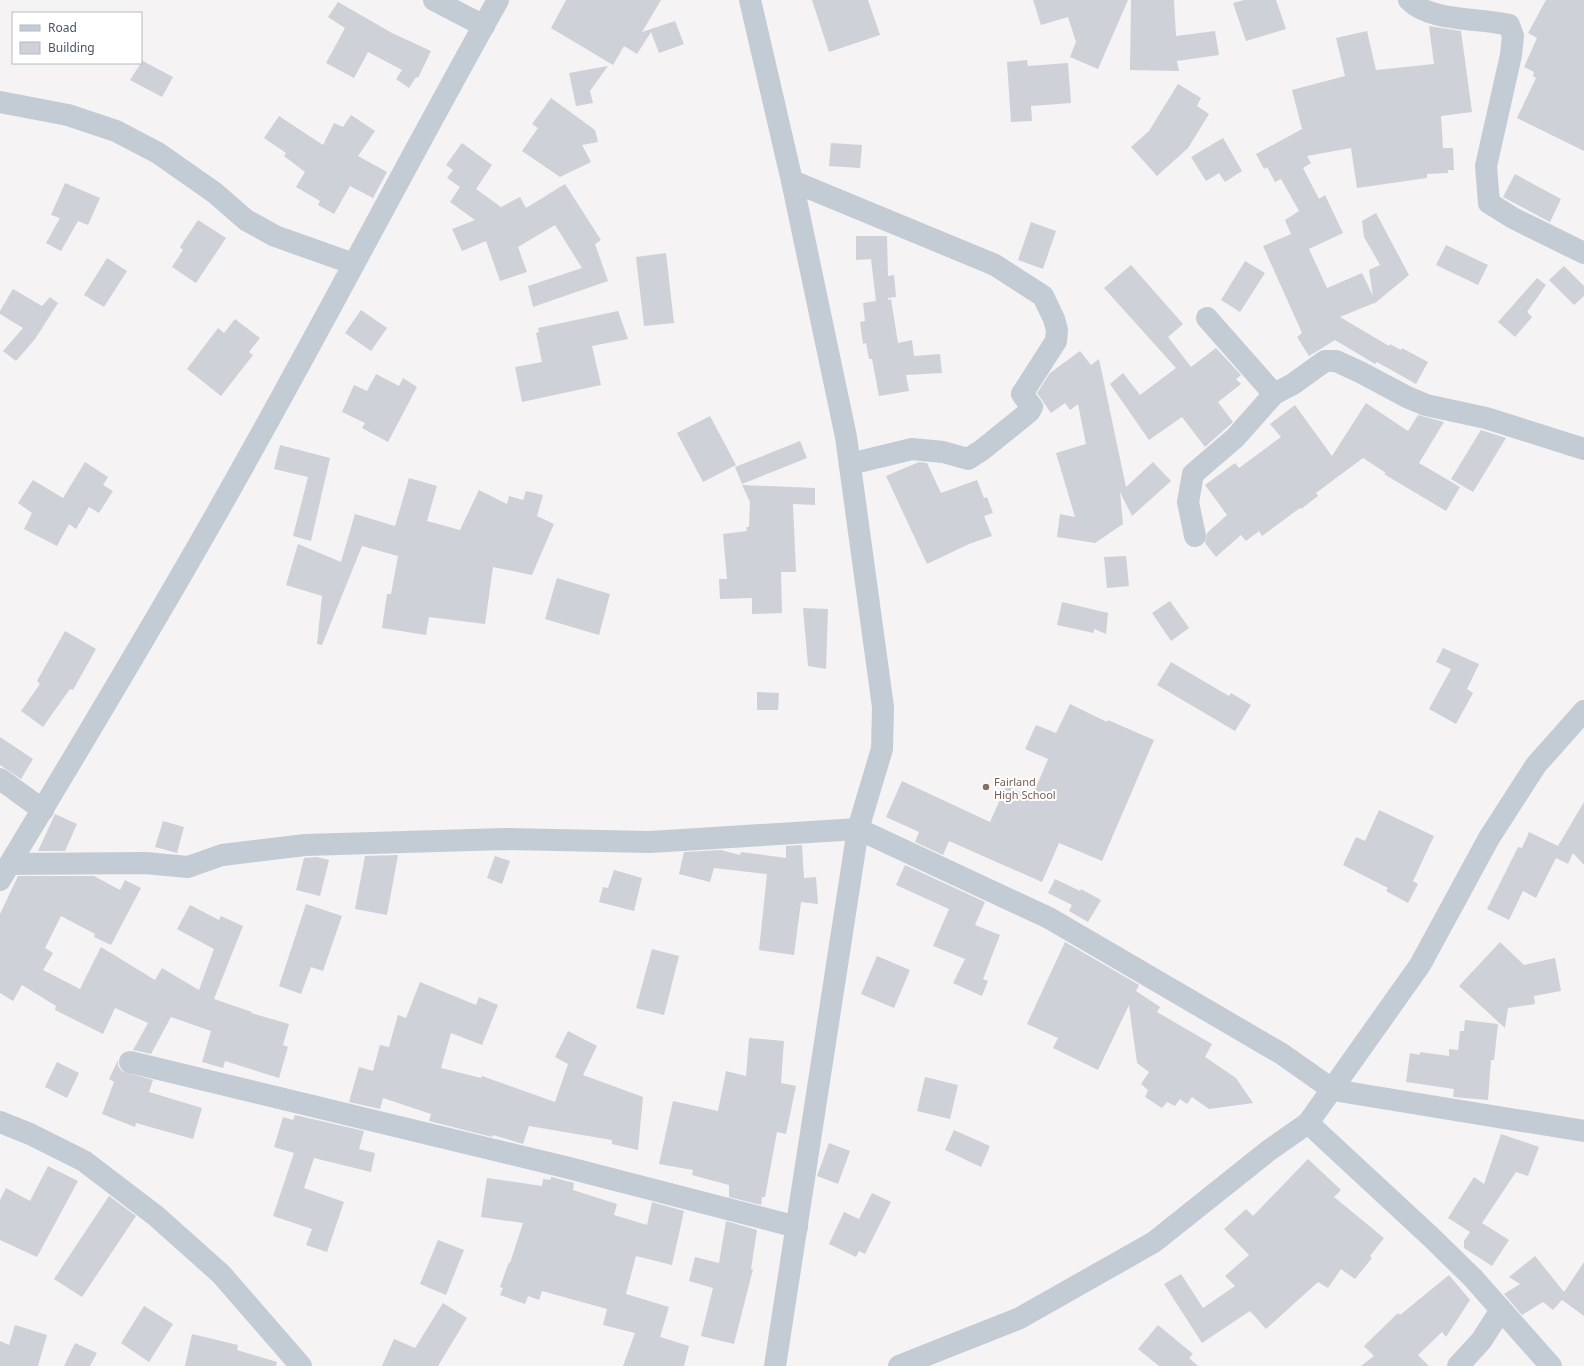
<svg xmlns="http://www.w3.org/2000/svg" width="1584" height="1366" viewBox="0 0 1584 1366" font-family="'Noto Sans',sans-serif">
	<style>
		.building { fill: #cfd1d8 }
		.lines { fill: none; stroke-linecap: round; stroke-linejoin: round }
		.minor { stroke: #c3ccd5; stroke-width: 22 }
		.tertiary { stroke: #c3ccd5; stroke-width: 22 }
		.education-dot { fill: #8d6e63; stroke: #fff; stroke-width: 1.5 }
		.labels { text-anchor: middle; dominant-baseline: central; stroke-width: 4; stroke-linejoin: round; paint-order: stroke }
		.education-label { font-size: 11px; fill: #785e54; stroke: #fff; text-anchor: start }
	</style>
	<rect width="100%" height="100%" fill="#f5f3f3"/>
	<!-- building -->
	<g class="building">
		<path d="M 566,0 L 661,0 L 642,32 L 675,21 L 684,44 L 659,53 L 651,32 L 637,54 L 624,46 L 613,65 L 551,28 Z"/>
		<path d="M 812,0 L 868,0 L 880,35 L 829,52 Z"/>
		<path d="M 1033,0 L 1128,0 L 1098,69 L 1070,57 L 1076,42 L 1068,17 L 1041,25 Z"/>
		<path d="M 1131,0 L 1174,0 L 1176,36 L 1215,31 L 1219,55 L 1177,61 L 1179,71 L 1130,70 Z"/>
		<path d="M 1244,0 L 1276,0 L 1286,29 L 1246,41 L 1233,3 Z"/>
		<path d="M 1546,0 L 1584,0 L 1584,151 L 1517,118 L 1536,78 L 1533,76 L 1534,72 L 1524,67 L 1537,38 L 1528,33 Z"/>
		<path d="M 338,2 L 392,33 L 431,51 L 418,78 L 416,77 L 409,88 L 396,79 L 402,70 L 368,52 L 354,78 L 326,63 L 345,28 L 328,17 Z"/>
		<path d="M 1429,26 L 1461,31 L 1472,112 L 1441,116 L 1443,148 L 1453,148 L 1454,170 L 1448,170 L 1448,173 L 1427,174 L 1427,178 L 1357,188 L 1351,148 L 1307,156 L 1311,163 L 1303,168 L 1319,199 L 1325,195 L 1343,233 L 1309,249 L 1327,288 L 1362,273 L 1373,296 L 1369,270 L 1380,265 L 1364,237 L 1362,221 L 1376,213 L 1409,275 L 1374,304 L 1374,303 L 1340,317 L 1389,346 L 1390,344 L 1401,350 L 1402,348 L 1428,362 L 1416,384 L 1377,362 L 1375,364 L 1335,340 L 1309,356 L 1297,337 L 1302,333 L 1263,246 L 1291,234 L 1285,220 L 1299,211 L 1281,179 L 1275,182 L 1267,167 L 1264,169 L 1256,154 L 1302,129 L 1292,90 L 1345,76 L 1336,38 L 1367,31 L 1376,70 L 1434,64 Z"/>
		<path d="M 141,60 L 173,77 L 162,97 L 130,80 L 141,63 Z"/>
		<path d="M 1027,60 L 1028,66 L 1068,63 L 1071,103 L 1031,106 L 1032,121 L 1011,122 L 1007,62 Z"/>
		<path d="M 608,66 L 590,91 L 593,103 L 576,106 L 569,73 Z"/>
		<path d="M 1178,84 L 1201,98 L 1197,106 L 1209,114 L 1188,148 L 1157,176 L 1131,147 L 1149,131 Z"/>
		<path d="M 551,98 L 595,130 L 598,142 L 582,145 L 591,162 L 560,177 L 522,151 L 538,128 L 532,124 Z"/>
		<path d="M 351,115 L 375,131 L 358,156 L 387,172 L 373,198 L 350,186 L 334,214 L 318,205 L 320,201 L 296,187 L 305,172 L 284,156 L 286,153 L 264,138 L 279,116 L 323,145 L 334,123 L 343,127 Z"/>
		<path d="M 1223,138 L 1242,171 L 1225,182 L 1219,173 L 1206,181 L 1191,157 Z"/>
		<path d="M 462,143 L 492,165 L 476,189 L 501,207 L 520,197 L 526,208 L 565,184 L 601,240 L 595,244 L 608,281 L 533,307 L 528,286 L 582,268 L 555,225 L 518,247 L 527,272 L 500,281 L 486,241 L 462,251 L 452,229 L 475,220 L 450,202 L 460,187 L 447,178 L 453,170 L 446,165 Z"/>
		<path d="M 831,143 L 862,145 L 860,168 L 829,166 Z"/>
		<path d="M 1515,174 L 1561,199 L 1550,222 L 1503,197 Z"/>
		<path d="M 65,183 L 100,198 L 88,225 L 78,221 L 61,251 L 46,243 L 60,218 L 51,215 Z"/>
		<path d="M 198,220 L 226,238 L 196,283 L 172,267 L 183,250 L 180,247 Z"/>
		<path d="M 1031,222 L 1056,231 L 1043,269 L 1018,260 Z"/>
		<path d="M 856,236 L 887,236 L 888,276 L 894,275 L 896,297 L 888,298 L 888,300 L 891,299 L 898,343 L 912,340 L 914,356 L 940,354 L 942,373 L 906,375 L 909,391 L 879,396 L 872,359 L 869,359 L 866,343 L 863,344 L 860,322 L 865,321 L 863,303 L 876,301 L 871,259 L 856,260 Z"/>
		<path d="M 1446,245 L 1488,265 L 1478,285 L 1436,265 Z"/>
		<path d="M 666,253 L 674,323 L 644,326 L 636,257 Z"/>
		<path d="M 107,258 L 127,271 L 104,307 L 84,295 Z"/>
		<path d="M 1245,261 L 1265,273 L 1240,312 L 1221,300 Z"/>
		<path d="M 1131,265 L 1183,324 L 1168,337 L 1191,367 L 1216,348 L 1241,375 L 1236,379 L 1241,384 L 1218,402 L 1233,422 L 1205,447 L 1182,417 L 1149,440 L 1110,384 L 1123,373 L 1140,395 L 1176,368 L 1104,288 Z"/>
		<path d="M 1564,266 L 1584,286 L 1584,296 L 1574,305 L 1549,280 Z"/>
		<path d="M 1537,278 L 1546,285 L 1527,312 L 1532,317 L 1515,337 L 1498,322 Z"/>
		<path d="M 13,289 L 42,306 L 50,297 L 58,303 L 35,339 L 16,361 L 3,351 L 23,328 L 0,314 L 0,311 Z"/>
		<path d="M 361,310 L 387,328 L 371,351 L 345,333 Z"/>
		<path d="M 618,311 L 628,339 L 592,346 L 601,385 L 522,402 L 515,367 L 542,362 L 536,333 L 539,332 L 538,328 Z"/>
		<path d="M 235,319 L 260,338 L 249,352 L 253,355 L 221,396 L 187,369 L 218,328 L 224,333 Z"/>
		<path d="M 1080,351 L 1091,365 L 1099,359 L 1126,487 L 1153,462 L 1171,481 L 1132,516 L 1120,492 L 1123,524 L 1095,543 L 1057,537 L 1060,514 L 1075,517 L 1056,453 L 1086,444 L 1078,404 L 1070,410 L 1065,403 L 1051,413 L 1037,393 L 1050,373 Z"/>
		<path d="M 376,374 L 399,386 L 403,378 L 417,387 L 388,442 L 362,428 L 365,423 L 342,412 L 354,385 L 367,391 Z"/>
		<path d="M 1366,403 L 1408,431 L 1418,415 L 1444,422 L 1419,463 L 1460,487 L 1446,511 L 1384,474 L 1386,473 L 1363,458 L 1316,493 L 1318,496 L 1301,509 L 1300,508 L 1262,536 L 1259,531 L 1246,541 L 1241,535 L 1216,557 L 1205,543 L 1207,533 L 1227,515 L 1205,485 L 1235,463 L 1239,468 L 1281,437 L 1270,424 L 1295,405 L 1332,456 Z"/>
		<path d="M 710,416 L 736,465 L 703,482 L 677,433 Z"/>
		<path d="M 1481,430 L 1506,438 L 1473,492 L 1451,479 Z"/>
		<path d="M 800,441 L 807,458 L 742,484 L 735,467 Z"/>
		<path d="M 280,445 L 330,458 L 311,541 L 293,536 L 308,477 L 274,469 Z"/>
		<path d="M 85,462 L 108,477 L 103,485 L 113,491 L 99,513 L 89,507 L 76,529 L 69,524 L 57,546 L 24,529 L 32,513 L 18,503 L 33,480 L 63,498 Z"/>
		<path d="M 919,462 L 927,463 L 941,493 L 977,480 L 984,498 L 987,497 L 993,513 L 984,516 L 992,536 L 969,544 L 927,564 L 886,476 Z"/>
		<path d="M 409,478 L 437,486 L 427,521 L 460,530 L 479,490 L 507,504 L 509,496 L 523,500 L 526,491 L 543,495 L 537,516 L 554,524 L 532,575 L 493,567 L 485,624 L 429,617 L 426,635 L 382,628 L 387,594 L 391,594 L 398,556 L 362,546 L 322,645 L 317,644 L 322,596 L 286,585 L 298,544 L 341,562 L 355,514 L 395,526 Z"/>
		<path d="M 742,485 L 815,488 L 815,505 L 793,504 L 796,572 L 781,572 L 782,613 L 752,614 L 752,598 L 720,599 L 719,579 L 727,579 L 723,534 L 747,531 L 746,527 L 749,527 L 750,502 Z"/>
		<path d="M 1126,556 L 1129,586 L 1107,588 L 1104,557 Z"/>
		<path d="M 557,578 L 610,594 L 599,635 L 545,619 Z"/>
		<path d="M 1170,601 L 1189,628 L 1171,641 L 1152,613 Z"/>
		<path d="M 1062,602 L 1108,613 L 1106,634 L 1094,629 L 1094,633 L 1057,625 Z"/>
		<path d="M 803,608 L 828,609 L 826,669 L 808,666 Z"/>
		<path d="M 65,631 L 96,649 L 73,690 L 70,689 L 43,727 L 21,711 L 40,684 L 37,681 Z"/>
		<path d="M 1443,648 L 1479,664 L 1467,689 L 1473,693 L 1456,724 L 1429,709 L 1451,669 L 1436,662 Z"/>
		<path d="M 1171,662 L 1229,696 L 1231,693 L 1251,705 L 1235,731 L 1157,685 Z"/>
		<path d="M 757,692 L 779,693 L 778,710 L 757,710 Z"/>
		<path d="M 1070,704 L 1107,722 L 1108,720 L 1154,740 L 1102,861 L 1059,843 L 1042,882 L 949,841 L 943,855 L 915,842 L 919,832 L 886,817 L 902,781 L 990,822 L 1006,786 L 1032,797 L 1048,759 L 1025,749 L 1036,725 L 1056,733 Z"/>
		<path d="M 0,737 L 33,759 L 21,779 L 0,765 Z"/>
		<path d="M 1584,802 L 1584,865 L 1573,853 L 1568,864 L 1556,858 L 1536,898 L 1523,891 L 1509,920 L 1487,909 L 1518,847 L 1522,848 L 1529,832 L 1558,846 Z"/>
		<path d="M 1379,810 L 1434,836 L 1413,881 L 1418,884 L 1408,903 L 1386,891 L 1388,888 L 1343,865 L 1356,837 L 1365,841 Z"/>
		<path d="M 55,814 L 77,824 L 65,851 L 38,851 Z"/>
		<path d="M 163,821 L 184,827 L 177,853 L 155,847 Z"/>
		<path d="M 802,845 L 804,878 L 816,877 L 818,904 L 801,902 L 794,955 L 759,950 L 767,874 L 714,868 L 710,882 L 679,874 L 684,852 L 721,850 L 740,855 L 741,852 L 786,858 L 786,846 Z"/>
		<path d="M 398,855 L 387,915 L 355,909 L 365,856 Z"/>
		<path d="M 495,856 L 510,861 L 502,884 L 487,878 Z"/>
		<path d="M 317,857 L 329,860 L 320,896 L 296,890 L 304,858 Z"/>
		<path d="M 905,865 L 985,902 L 975,925 L 1000,935 L 983,979 L 988,981 L 982,996 L 953,983 L 965,959 L 933,946 L 949,909 L 896,885 Z"/>
		<path d="M 614,870 L 642,878 L 634,911 L 599,902 L 603,887 L 608,888 Z"/>
		<path d="M 18,876 L 94,876 L 120,890 L 125,880 L 141,888 L 111,945 L 94,937 L 95,934 L 61,916 L 45,948 L 53,953 L 43,970 L 80,989 L 101,947 L 155,980 L 162,968 L 199,990 L 214,949 L 177,929 L 190,905 L 219,920 L 221,916 L 243,926 L 214,999 L 252,1012 L 251,1013 L 289,1024 L 283,1045 L 288,1047 L 279,1078 L 225,1061 L 223,1068 L 202,1062 L 211,1031 L 171,1017 L 151,1054 L 133,1050 L 148,1023 L 115,1008 L 103,1034 L 55,1010 L 56,1006 L 22,985 L 13,1001 L 0,993 L 0,914 Z"/>
		<path d="M 1055,879 L 1080,891 L 1081,889 L 1101,900 L 1088,922 L 1069,911 L 1072,905 L 1048,893 Z"/>
		<path d="M 306,904 L 342,916 L 323,971 L 311,967 L 301,994 L 279,986 Z"/>
		<path d="M 1065,942 L 1139,985 L 1136,991 L 1160,1007 L 1157,1012 L 1212,1044 L 1205,1057 L 1236,1078 L 1253,1103 L 1209,1109 L 1192,1097 L 1187,1104 L 1180,1099 L 1175,1106 L 1167,1102 L 1162,1108 L 1145,1097 L 1148,1090 L 1141,1084 L 1149,1072 L 1137,1063 L 1129,1005 L 1098,1070 L 1053,1048 L 1058,1038 L 1027,1024 Z"/>
		<path d="M 1500,942 L 1524,965 L 1555,958 L 1561,991 L 1534,996 L 1535,1004 L 1508,1008 L 1505,1028 L 1459,986 Z"/>
		<path d="M 652,949 L 679,956 L 664,1015 L 636,1008 Z"/>
		<path d="M 877,956 L 910,970 L 894,1008 L 861,994 Z"/>
		<path d="M 420,982 L 476,1005 L 479,997 L 498,1005 L 482,1045 L 451,1033 L 441,1068 L 481,1078 L 482,1076 L 555,1102 L 568,1064 L 555,1057 L 568,1031 L 597,1046 L 583,1075 L 643,1097 L 638,1150 L 612,1144 L 612,1140 L 529,1126 L 523,1144 L 493,1135 L 492,1137 L 429,1121 L 431,1114 L 383,1098 L 380,1109 L 349,1102 L 359,1067 L 373,1071 L 380,1045 L 389,1047 L 398,1015 L 406,1018 Z"/>
		<path d="M 1465,1020 L 1498,1024 L 1494,1060 L 1491,1060 L 1488,1100 L 1453,1097 L 1454,1089 L 1406,1082 L 1410,1053 L 1420,1055 L 1420,1052 L 1449,1056 L 1449,1049 L 1458,1050 L 1460,1031 L 1464,1031 Z"/>
		<path d="M 749,1038 L 784,1041 L 781,1083 L 796,1086 L 786,1134 L 777,1132 L 765,1197 L 762,1197 L 761,1205 L 729,1197 L 729,1185 L 692,1175 L 693,1170 L 659,1164 L 673,1101 L 718,1111 L 726,1071 L 746,1076 Z"/>
		<path d="M 118,1060 L 118,1066 L 122,1071 L 153,1080 L 149,1092 L 202,1108 L 193,1139 L 136,1123 L 135,1127 L 102,1114 L 114,1082 L 109,1079 Z"/>
		<path d="M 57,1062 L 79,1073 L 67,1098 L 45,1087 Z"/>
		<path d="M 925,1077 L 958,1085 L 950,1119 L 917,1111 Z"/>
		<path d="M 295,1115 L 364,1131 L 359,1149 L 375,1153 L 371,1172 L 314,1158 L 304,1188 L 344,1202 L 327,1252 L 306,1245 L 312,1229 L 273,1216 L 294,1153 L 274,1147 L 283,1117 L 293,1120 Z"/>
		<path d="M 954,1130 L 990,1146 L 981,1167 L 945,1150 Z"/>
		<path d="M 1501,1134 L 1539,1147 L 1528,1176 L 1516,1172 L 1482,1223 L 1509,1240 L 1492,1266 L 1464,1248 L 1464,1241 L 1470,1232 L 1448,1218 L 1474,1177 L 1484,1184 Z"/>
		<path d="M 829,1143 L 850,1151 L 838,1184 L 817,1176 Z"/>
		<path d="M 1308,1159 L 1341,1190 L 1334,1197 L 1384,1238 L 1370,1256 L 1372,1258 L 1355,1279 L 1341,1269 L 1328,1288 L 1318,1282 L 1266,1329 L 1250,1311 L 1202,1343 L 1164,1284 L 1181,1274 L 1203,1308 L 1235,1286 L 1225,1276 L 1249,1255 L 1224,1229 L 1246,1209 L 1253,1216 Z"/>
		<path d="M 48,1166 L 78,1181 L 37,1257 L 0,1240 L 0,1200 L 6,1188 L 30,1201 Z"/>
		<path d="M 551,1177 L 574,1183 L 573,1190 L 617,1204 L 614,1215 L 647,1225 L 652,1202 L 684,1211 L 672,1265 L 636,1256 L 626,1294 L 669,1307 L 660,1337 L 689,1346 L 684,1366 L 623,1366 L 635,1333 L 603,1325 L 607,1309 L 542,1291 L 539,1300 L 528,1296 L 525,1304 L 500,1295 L 503,1288 L 500,1287 L 509,1262 L 510,1263 L 523,1223 L 481,1217 L 487,1178 L 542,1186 L 543,1179 L 551,1180 Z"/>
		<path d="M 872,1193 L 891,1202 L 865,1254 L 859,1251 L 856,1257 L 829,1244 L 844,1212 L 859,1219 Z"/>
		<path d="M 109,1196 L 136,1216 L 82,1297 L 54,1279 Z"/>
		<path d="M 726,1221 L 757,1230 L 751,1269 L 753,1269 L 734,1344 L 701,1336 L 713,1288 L 689,1281 L 695,1257 L 719,1263 Z"/>
		<path d="M 438,1240 L 464,1250 L 446,1295 L 420,1284 Z"/>
		<path d="M 1535,1256 L 1564,1292 L 1584,1262 L 1584,1316 L 1562,1300 L 1553,1310 L 1543,1302 L 1522,1315 L 1504,1294 L 1520,1284 L 1509,1277 Z"/>
		<path d="M 1449,1275 L 1470,1300 L 1446,1337 L 1442,1332 L 1418,1355 L 1429,1366 L 1361,1366 L 1374,1356 L 1364,1346 L 1398,1313 L 1400,1315 Z"/>
		<path d="M 443,1303 L 467,1318 L 438,1366 L 382,1366 L 394,1339 L 415,1348 Z"/>
		<path d="M 144,1306 L 173,1324 L 149,1362 L 121,1343 Z"/>
		<path d="M 15,1325 L 47,1335 L 38,1366 L 0,1366 L 0,1341 L 9,1345 Z"/>
		<path d="M 1158,1325 L 1193,1354 L 1189,1358 L 1198,1366 L 1159,1366 L 1138,1349 Z"/>
		<path d="M 192,1334 L 238,1345 L 237,1350 L 277,1362 L 276,1366 L 185,1366 Z"/>
		<path d="M 75,1343 L 97,1353 L 90,1366 L 64,1366 Z"/>
	</g>
	<g class="lines">
		<!-- minor -->
		<g class="minor">
			<path d="M 434,0 L 484,26"/>
			<path d="M 1409,0 C 1432,23 1479,17 1509,25 L 1513,36 L 1511,55 L 1486,166 L 1489,203 L 1513,218 L 1584,253"/>
			<path d="M 0,102 L 68,115 L 116,131 L 158,153 L 215,193 L 246,220 L 275,236 L 354,264"/>
			<path d="M 792,181 L 995,265 L 1043,296 L 1054,319 L 1057,330 L 1056,341 L 1022,394 L 1032,407 L 1029,412 L 982,450 L 968,459 L 943,452 L 912,449 L 850,464"/>
			<path d="M 1207,318 L 1274,394 L 1293,384 L 1325,361 L 1336,361 L 1360,372 L 1407,397 L 1426,405 L 1486,418 L 1584,449"/>
			<path d="M 1195,536 L 1188,502 L 1193,474 L 1235,438 L 1274,394"/>
			<path d="M 0,779 L 43,810"/>
			<path d="M 10,864 L 145,863 L 188,867 L 222,855 L 305,845 L 504,839 L 650,842 L 858,829 L 1049,918 L 1282,1054 L 1333,1090 L 1584,1131"/>
			<path d="M 0,880 C 77,752 154,625 227,495 C 320,331 406,164 498,0"/>
			<path d="M 130,1062 L 565,1167 L 797,1227"/>
			<path d="M 0,1122 L 30,1134 L 84,1161 L 156,1216 L 221,1274 L 301,1366"/>
			<path d="M 1308,1123 L 1431,1237 L 1472,1277 L 1551,1366"/>
			<path d="M 899,1366 L 1020,1318 L 1154,1242 L 1268,1151 L 1308,1123 L 1420,965 L 1489,838 L 1536,765 L 1584,711"/>
			<path d="M 1458,1366 L 1481,1341 L 1501,1310"/>
		</g>
		<!-- tertiary -->
		<path class="tertiary" d="M 750,0 L 792,181 L 846,437 L 883,707 L 882,749 L 858,829 L 775,1366"/>
	</g>
	<!-- markers -->
	<circle class="education-dot" cx="986" cy="787" r="4"/>
	<g class="labels">
		<!-- education labels -->
		<g class="education-label">
			<text x="994" y="781">Fairland<tspan x="994" dy="13">High School</tspan></text>
		</g>
	</g>
	<!-- legend -->
	<rect x="12" y="12" width="130" height="52" fill="#ffffff" stroke="#b6bbc0"/>
	<rect x="20" y="25" width="20" height="6" fill="#c3ccd5" stroke="#b6bbc0"/>
	<text x="48" y="32" font-size="12" fill="#495462">Road</text>
	<rect x="20" y="42" width="20" height="12" fill="#cfd1d8" stroke="#b6bbc0"/>
	<text x="48" y="52" font-size="12" fill="#495462">Building</text>
</svg>
